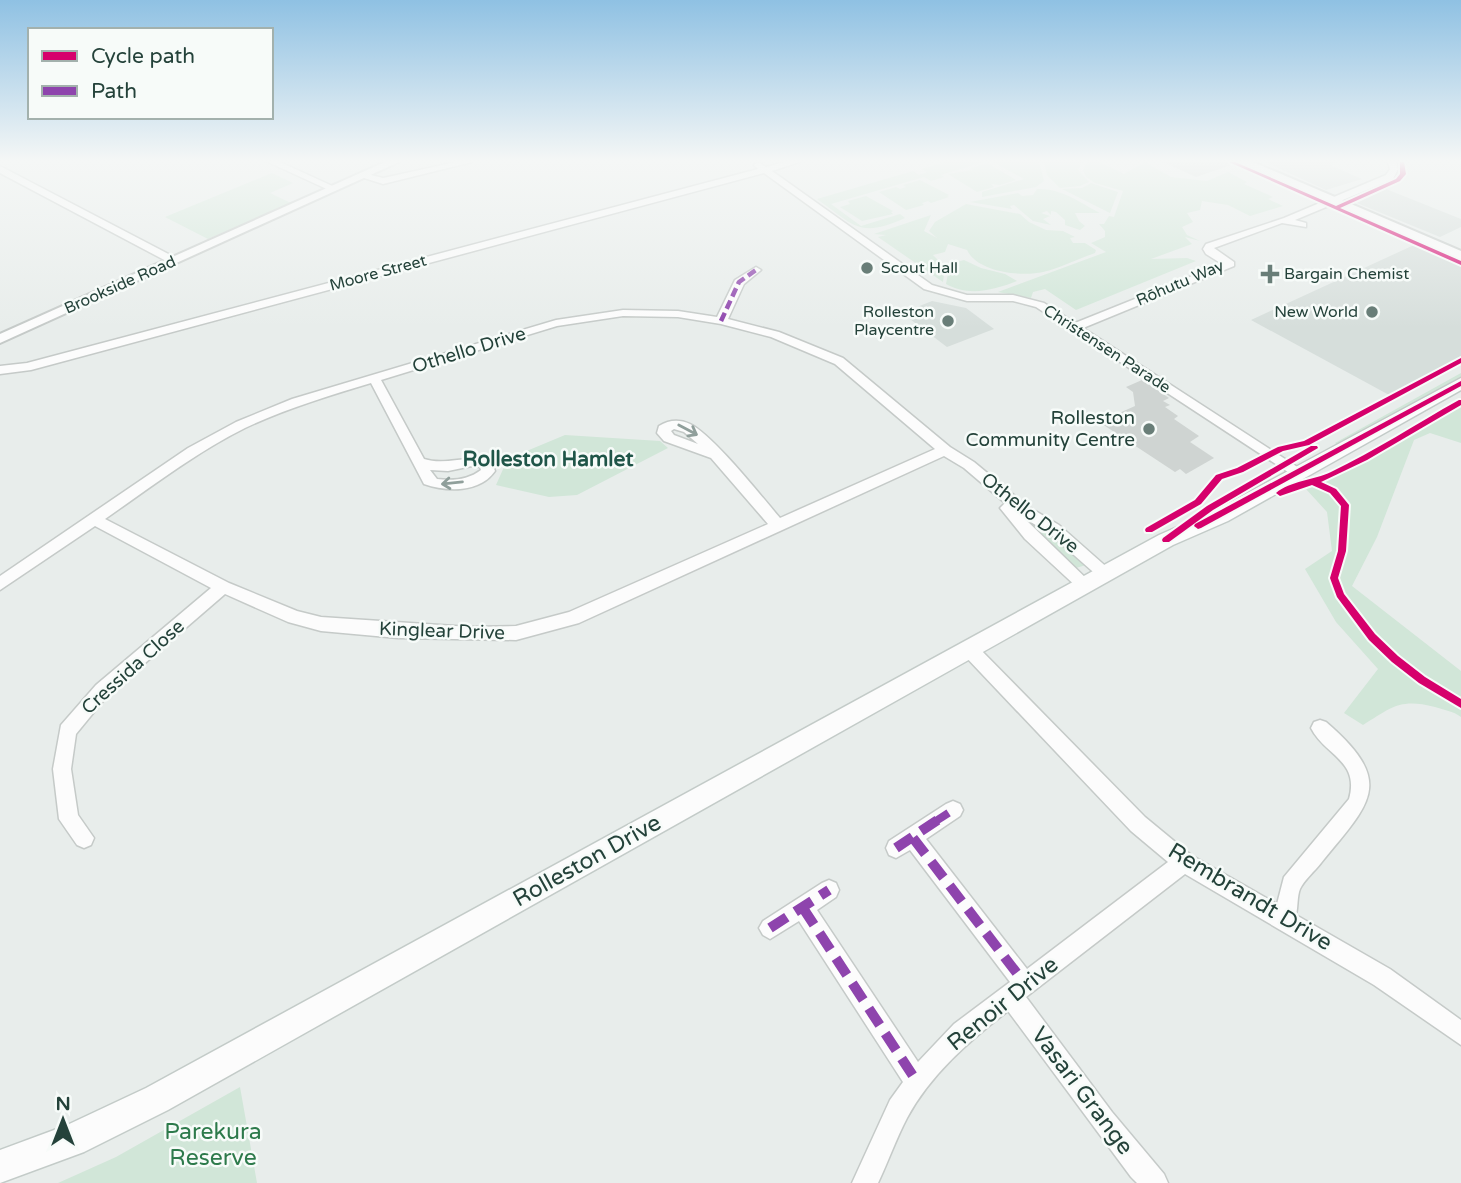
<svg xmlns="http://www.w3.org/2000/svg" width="1461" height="1183" viewBox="0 0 1461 1183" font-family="'Varela Round',sans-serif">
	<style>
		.built { fill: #d6dedb }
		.green { fill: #d1e6d8 }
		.building { fill: #cfd4d2 }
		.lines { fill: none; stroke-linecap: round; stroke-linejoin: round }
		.minor-casing { stroke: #c5cac8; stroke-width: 3 }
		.tertiary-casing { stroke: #c5cac8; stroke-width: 4 }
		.secondary-casing { stroke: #c3cbc8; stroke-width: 3 }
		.minor { fill: #fcfcfc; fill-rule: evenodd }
		.tertiary { fill: #fcfcfc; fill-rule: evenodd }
		.secondary { fill: #fcfcfc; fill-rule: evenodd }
		.quiet-far2 { stroke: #8e44ad; stroke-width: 4.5; stroke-dasharray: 9 4.5; stroke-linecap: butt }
		.quiet-far1 { stroke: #8e44ad; stroke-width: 8; stroke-dasharray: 15 8; stroke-linecap: butt }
		.quiet { stroke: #8e44ad; stroke-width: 10; stroke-dasharray: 20 10; stroke-linecap: butt }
		.cycleway-casing { stroke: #f7fbf9; stroke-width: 4 }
		.cycleway { fill: #d6006c; fill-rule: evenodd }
		.oneway { stroke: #909f9b }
		.poi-dot { fill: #697e78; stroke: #f7fbf9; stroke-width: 2.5 }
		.labels { text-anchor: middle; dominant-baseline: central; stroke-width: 5; stroke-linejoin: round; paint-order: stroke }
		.far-poi-label { font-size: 16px; fill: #24423a; stroke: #f7fbf9; text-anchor: start }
		.far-street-label { font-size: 16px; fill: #24423a; stroke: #f7fbf9 }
		.street-label { font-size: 19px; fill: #24423a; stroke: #f7fbf9 }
		.poi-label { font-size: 19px; fill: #24423a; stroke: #f7fbf9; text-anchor: end }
		.neighbourhood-label { font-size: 21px; font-weight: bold; fill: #1f5548; stroke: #f7fbf9 }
		.near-street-label { font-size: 23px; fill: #24423a; stroke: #f7fbf9 }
		.near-park-label { font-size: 23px; fill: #2d7a4b; stroke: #f7fbf9 }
	</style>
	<rect width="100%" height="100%" fill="#e8edeb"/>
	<!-- built -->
	<g class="built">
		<path d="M 1265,162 L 1337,162 L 1330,165 L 1362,179 L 1326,190 Z"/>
		<path d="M 1386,189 L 1461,219 L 1461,227 L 1440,237 L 1357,203 Z"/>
		<path d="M 1414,245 L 1461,266 L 1461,357 L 1391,396 L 1251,320 Z"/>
		<path d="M 932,301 L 966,308 L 994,329 L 947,347 L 902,313 Z"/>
	</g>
	<!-- green -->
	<g class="green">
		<path d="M 945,162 L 984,162 L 941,175 L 944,177 L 931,181 L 924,177 L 831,204 L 861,226 L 900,214 L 905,218 C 859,239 854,225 817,199 L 913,171 L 919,175 L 927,172 L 922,169 Z"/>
		<path d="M 993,162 L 1039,162 L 1044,181 L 1036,187 L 982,197 L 982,192 L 1024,179 Z"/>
		<path d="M 1044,162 L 1082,162 L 1078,170 L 1089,182 L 1080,186 L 1060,188 L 1047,175 Z"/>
		<path d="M 1088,162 L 1100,162 L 1124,174 L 1145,162 L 1171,177 L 1207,181 L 1228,172 L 1247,182 L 1244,184 L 1273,197 L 1268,199 L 1283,206 L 1250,216 L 1228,205 L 1202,201 L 1200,210 L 1187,213 L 1193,222 L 1182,227 L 1187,235 L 1200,241 L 1185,237 L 1192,244 L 1151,259 L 1187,258 L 1196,261 L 1076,310 L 1045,289 L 1033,292 L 1031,298 L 998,292 L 1106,252 L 1091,243 L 1105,237 L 1105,231 L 1099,224 L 1104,224 L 1109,216 L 1114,217 L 1123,191 L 1095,183 L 1086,177 L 1083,170 Z"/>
		<path d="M 987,163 L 1016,180 L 1000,185 L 991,184 L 994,187 L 977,192 L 948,174 L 973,170 L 971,168 Z"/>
		<path d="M 272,173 L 293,183 L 270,193 L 291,203 L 208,239 L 165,217 Z"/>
		<path d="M 920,180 L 949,195 L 947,196 L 949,197 L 931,203 L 928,201 L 922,203 L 924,205 L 906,210 L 879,192 L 896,187 L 900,189 L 906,187 L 903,185 Z"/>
		<path d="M 1091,183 L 1118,192 L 1110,213 L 1062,189 L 1082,188 Z"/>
		<path d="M 1037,189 C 1061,188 1079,202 1100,213 L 1075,213 L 1079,221 L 1085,226 L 1080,230 L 1065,225 L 1065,220 L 1056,212 L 1051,211 L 1051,215 L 1047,211 L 1041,213 L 1050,216 L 1043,219 L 1051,225 L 1033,221 L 1014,205 L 1010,206 L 1012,209 L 970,202 L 1018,193 L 1022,196 L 1033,195 Z"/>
		<path d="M 866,196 L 893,211 L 891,212 L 893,214 L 862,221 L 840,207 L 850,204 L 848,201 Z"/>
		<path d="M 966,204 L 1020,214 L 1029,222 L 1046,230 L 1063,231 L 1075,237 L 1070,238 L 1073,243 L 1085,243 L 1096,250 L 1095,253 C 1078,259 1060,268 1043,272 C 1021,277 977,272 967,250 L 948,244 L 945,252 L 933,255 L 945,267 L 943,282 L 878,237 L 886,235 L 874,234 L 931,215 L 924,231 L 937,238 L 929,231 L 935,222 Z"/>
		<path d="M 964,260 L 981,268 L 1005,274 L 1017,281 C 994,290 969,297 946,284 L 950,264 Z"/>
		<path d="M 1461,373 L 1461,377 L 1338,445 L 1335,443 Z"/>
		<path d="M 1461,399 L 1461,443 L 1430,433 L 1414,440 L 1377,537 L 1352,586 L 1461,671 L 1461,717 C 1453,711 1444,710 1435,707 C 1400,698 1392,707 1363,725 L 1344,713 L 1378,669 L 1336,622 L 1305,569 L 1332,551 L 1327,512 L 1306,489 Z"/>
		<path d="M 565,435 L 660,441 L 668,448 L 577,495 L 549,497 L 496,485 L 504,467 L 500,462 Z"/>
		<path d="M 964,468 L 1086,563 L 1086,565 L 1076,568 Z"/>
		<path d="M 240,1087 L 257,1183 L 58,1183 L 116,1157 Z"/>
	</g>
	<!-- building -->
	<g class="building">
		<path d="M 1163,162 L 1233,162 L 1234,164 L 1196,177 Z"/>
		<path d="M 1142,380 L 1169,398 L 1163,401 L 1170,405 L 1165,407 L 1178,416 L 1174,419 L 1199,436 L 1190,442 L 1214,458 L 1186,474 L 1180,469 L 1175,472 L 1099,422 L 1135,406 L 1133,392 L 1126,387 Z"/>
	</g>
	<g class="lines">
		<defs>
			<g id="minor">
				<path d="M 268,162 L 280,162 L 339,189 L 331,191 Z"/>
				<path d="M 456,162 L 472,162 L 383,184 L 358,176 L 363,173 L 383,178 Z"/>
				<path d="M 758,162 L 766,167 L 785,162 L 799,162 L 772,171 L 932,285 L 967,295 L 1013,295 L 1044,303 L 1075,323 L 1222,264 L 1206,254 L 1203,249 L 1206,244 L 1284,218 L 1386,175 L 1390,169 L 1388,162 L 1396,162 L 1398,169 L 1393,179 L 1295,220 L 1306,223 L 1306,227 L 1282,223 L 1214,248 L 1234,262 L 1234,266 L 1083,328 L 1302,470 L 1304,473 L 1297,478 L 1036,307 L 1013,301 L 967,301 L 924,289 L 764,173 L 31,370 L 0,374 L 0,366 L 27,363 L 758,169 L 754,165 Z"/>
				<path d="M 0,166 L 178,259 L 179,261 L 170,263 L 0,173 Z"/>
				<path d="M 756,267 L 761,270 L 744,284 L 728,319 L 779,332 L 843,358 L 950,447 L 974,462 L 1027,506 L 1059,525 L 1110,570 L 1113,574 L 1110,578 L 1100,578 L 1049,533 L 1024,518 L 1093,585 L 1091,589 L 1079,589 L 1025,539 L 1000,508 L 1005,503 L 964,468 L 944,456 L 579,623 L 516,640 L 398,638 L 321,631 L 288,622 L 225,594 L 108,695 L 76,734 L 71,769 L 78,815 L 94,838 L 91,845 L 84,848 L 77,845 L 59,819 L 53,769 L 61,725 L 96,685 L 211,588 L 95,526 L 0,590 L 0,576 L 188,448 L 236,422 L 292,399 L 556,320 L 623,310 L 678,311 L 717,317 L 735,280 ZM 623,316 L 678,317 L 721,324 L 771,337 L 835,364 L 935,449 L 780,518 C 761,496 713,435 690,424 C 679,419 669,420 659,426 L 657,433 L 664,441 L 711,458 L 768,524 L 569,612 L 516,626 L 470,627 L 321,617 L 297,611 L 229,583 L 105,519 C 151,487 195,453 245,428 C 285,409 328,396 371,383 L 424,484 C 447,492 480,493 495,471 L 491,461 C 468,454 446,466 424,459 L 381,380 L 557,326 ZM 674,429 L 684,432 L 698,444 L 674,435 L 671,431 ZM 472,466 L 480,467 L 481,470 C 468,480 452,481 437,479 L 430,470 L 448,471 Z"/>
				<path d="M 969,642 L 975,644 L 1145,817 L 1191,855 L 1277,904 L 1284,877 L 1349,799 C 1360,760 1324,755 1311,728 L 1314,722 L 1320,720 L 1326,722 C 1397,783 1370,803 1321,863 C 1315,871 1304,880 1300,889 C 1297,896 1298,907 1296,915 L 1390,969 L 1461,1020 L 1461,1045 L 1374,985 L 1185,874 L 1026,997 L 1112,1112 L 1164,1174 L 1168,1183 L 1137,1183 L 1131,1177 L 1008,1011 C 969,1041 931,1074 907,1118 C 896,1139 888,1162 878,1183 L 852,1183 L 890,1100 L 903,1082 L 799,921 L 770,939 L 763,935 L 759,928 L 763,921 L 822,883 L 829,880 L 836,883 L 839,890 L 836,897 L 817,910 L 918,1062 L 954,1024 L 1010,982 L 910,850 L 896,858 L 889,855 L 886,848 L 889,841 L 946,804 L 953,801 L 960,804 L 963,810 L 960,816 L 926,839 L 1027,969 L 1168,862 L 1131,831 L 963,654 L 961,649 L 963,644 Z"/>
			</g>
			<g id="tertiary">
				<path d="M 385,162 L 399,162 L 0,343 L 0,334 Z"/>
				<path d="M 1239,162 L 1253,162 L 1461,251 L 1461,260 Z"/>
			</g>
			<path id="secondary" d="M 1461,378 L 1461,390 L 1228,521 L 1173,545 L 168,1110 L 84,1152 L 0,1183 L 0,1150 L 65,1126 L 146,1088 L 1159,535 L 1214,511 Z"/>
		</defs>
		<!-- minor casing -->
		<use href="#minor" class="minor-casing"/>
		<!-- tertiary casing -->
		<use href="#tertiary" class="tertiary-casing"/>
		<!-- secondary casing -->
		<use href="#secondary" class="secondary-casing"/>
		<!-- minor -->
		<use href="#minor" class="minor"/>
		<!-- tertiary -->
		<use href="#tertiary" class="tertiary"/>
		<!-- secondary -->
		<use href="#secondary" class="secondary"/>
		<!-- quiet-far2 -->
		<path class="quiet-far2" d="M 721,321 L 739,282 L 756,270"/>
		<!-- quiet-far1 -->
		<path class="quiet-far1" d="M 936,821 L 953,810"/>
		<!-- quiet -->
		<g class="quiet">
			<path d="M 913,838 L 1026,985"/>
			<path d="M 896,848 L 939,819"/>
			<path d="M 803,908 L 917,1082"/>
			<path d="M 770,928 L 829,890"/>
		</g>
		<defs>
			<g id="cycleway">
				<path d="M 1229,162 L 1235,162 L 1336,206 L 1396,179 L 1400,174 L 1400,162 L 1404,162 L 1406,174 L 1400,181 L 1340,208 L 1461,261 L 1461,265 Z"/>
				<path d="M 1461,358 L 1461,363 L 1309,445 L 1283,451 L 1243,472 L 1222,479 L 1201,504 L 1152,532 L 1146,532 L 1145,530 L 1146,528 L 1195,500 L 1216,475 L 1237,468 L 1278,447 L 1304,441 Z"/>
				<path d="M 1461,381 L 1461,386 L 1201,528 L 1198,529 L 1194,526 L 1195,524 Z"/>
				<path d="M 1459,400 L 1461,400 L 1461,405 L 1367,460 L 1321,482 L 1336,489 L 1349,505 L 1346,551 L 1338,578 L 1344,594 L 1375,634 L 1398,656 L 1425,677 L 1461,699 L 1461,708 L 1419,683 L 1392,662 L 1369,640 L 1337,597 L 1330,578 L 1338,551 L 1341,506 L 1330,493 L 1312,485 L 1280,496 L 1276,493 C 1290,481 1314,480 1331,472 C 1375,451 1416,424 1459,400 Z"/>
				<path d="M 1311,446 L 1317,446 L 1318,448 L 1213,510 L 1169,542 L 1163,542 L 1162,540 L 1163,538 L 1207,506 Z"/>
			</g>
		</defs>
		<!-- cycleway casing -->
		<use href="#cycleway" class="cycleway-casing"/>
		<!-- cycleway -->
		<use href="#cycleway" class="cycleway"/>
	</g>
	<!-- one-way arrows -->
	<defs><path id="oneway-shaft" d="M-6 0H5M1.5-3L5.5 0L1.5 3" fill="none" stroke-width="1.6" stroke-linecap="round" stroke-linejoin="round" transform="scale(1.75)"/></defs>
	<g class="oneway">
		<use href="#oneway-shaft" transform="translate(688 430) rotate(28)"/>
		<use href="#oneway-shaft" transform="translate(452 483) rotate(174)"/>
	</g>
	<!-- sky -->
	<linearGradient id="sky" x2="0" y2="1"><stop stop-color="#8fc1e3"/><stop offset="0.49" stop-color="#f5f7f6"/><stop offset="1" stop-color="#f5f7f6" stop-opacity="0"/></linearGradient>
	<rect width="1461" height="328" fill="url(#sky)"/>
	<!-- markers -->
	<g class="poi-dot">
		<circle cx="867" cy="268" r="7"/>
		<path d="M1266.5 263.5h7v7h7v7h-7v7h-7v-7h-7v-7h7z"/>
		<circle cx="1372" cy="312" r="7"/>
		<circle cx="948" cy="321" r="7"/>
		<circle cx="1149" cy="429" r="7"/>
	</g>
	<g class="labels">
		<!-- far-poi labels -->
		<g class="far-poi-label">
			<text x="881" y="268">Scout Hall</text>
			<text x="1284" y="274">Bargain Chemist</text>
			<text x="934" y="312" text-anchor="end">Rolleston<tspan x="934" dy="18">Playcentre</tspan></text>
			<text x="1358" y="312" text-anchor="end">New World</text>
		</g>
		<!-- far-street labels -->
		<g class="far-street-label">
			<text transform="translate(378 273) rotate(-15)">Moore Street</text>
			<text transform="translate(1180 283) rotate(-23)">Rōhutu Way</text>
			<text transform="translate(120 285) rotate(-24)">Brookside Road</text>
			<text transform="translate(1107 349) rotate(33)">Christensen Parade</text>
		</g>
		<!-- street labels -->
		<g class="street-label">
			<text transform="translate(469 350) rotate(-17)">Othello Drive</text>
			<text transform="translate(1030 513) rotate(38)">Othello Drive</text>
			<text transform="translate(442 631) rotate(2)">Kinglear Drive</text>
			<text transform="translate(133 667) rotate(-42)">Cressida Close</text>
		</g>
		<!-- poi labels -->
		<g class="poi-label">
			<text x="1135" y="418">Rolleston<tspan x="1135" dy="22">Community Centre</tspan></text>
		</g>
		<!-- neighbourhood labels -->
		<g class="neighbourhood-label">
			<text x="548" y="459">Rolleston Hamlet</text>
		</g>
		<!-- near-street labels -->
		<g class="near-street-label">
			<text transform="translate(587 861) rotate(-29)">Rolleston Drive</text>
			<text transform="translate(1250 897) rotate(31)">Rembrandt Drive</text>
			<text transform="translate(1003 1004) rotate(-39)">Renoir Drive</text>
			<text transform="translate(1082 1091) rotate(53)">Vasari Grange</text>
		</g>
		<!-- near-park labels -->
		<g class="near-park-label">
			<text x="213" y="1132">Parekura<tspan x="213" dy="26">Reserve</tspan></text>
		</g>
	</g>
	<!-- legend -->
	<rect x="28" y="28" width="245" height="91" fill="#f7fbf9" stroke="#a3b1ad" stroke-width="2"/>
	<rect x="42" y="51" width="35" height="10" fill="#d6006c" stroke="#a3b1ad" stroke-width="2"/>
	<text x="91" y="63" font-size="21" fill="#24423a">Cycle path</text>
	<rect x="42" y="86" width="35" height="10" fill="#8e44ad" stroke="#a3b1ad" stroke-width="2"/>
	<text x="91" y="98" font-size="21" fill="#24423a">Path</text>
	<!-- north arrow -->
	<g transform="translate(63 1120)" stroke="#f7fbf9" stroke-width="5" paint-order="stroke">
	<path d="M0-5L12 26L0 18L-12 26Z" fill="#24423a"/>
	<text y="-10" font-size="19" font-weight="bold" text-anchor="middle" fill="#24423a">N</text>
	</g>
</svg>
